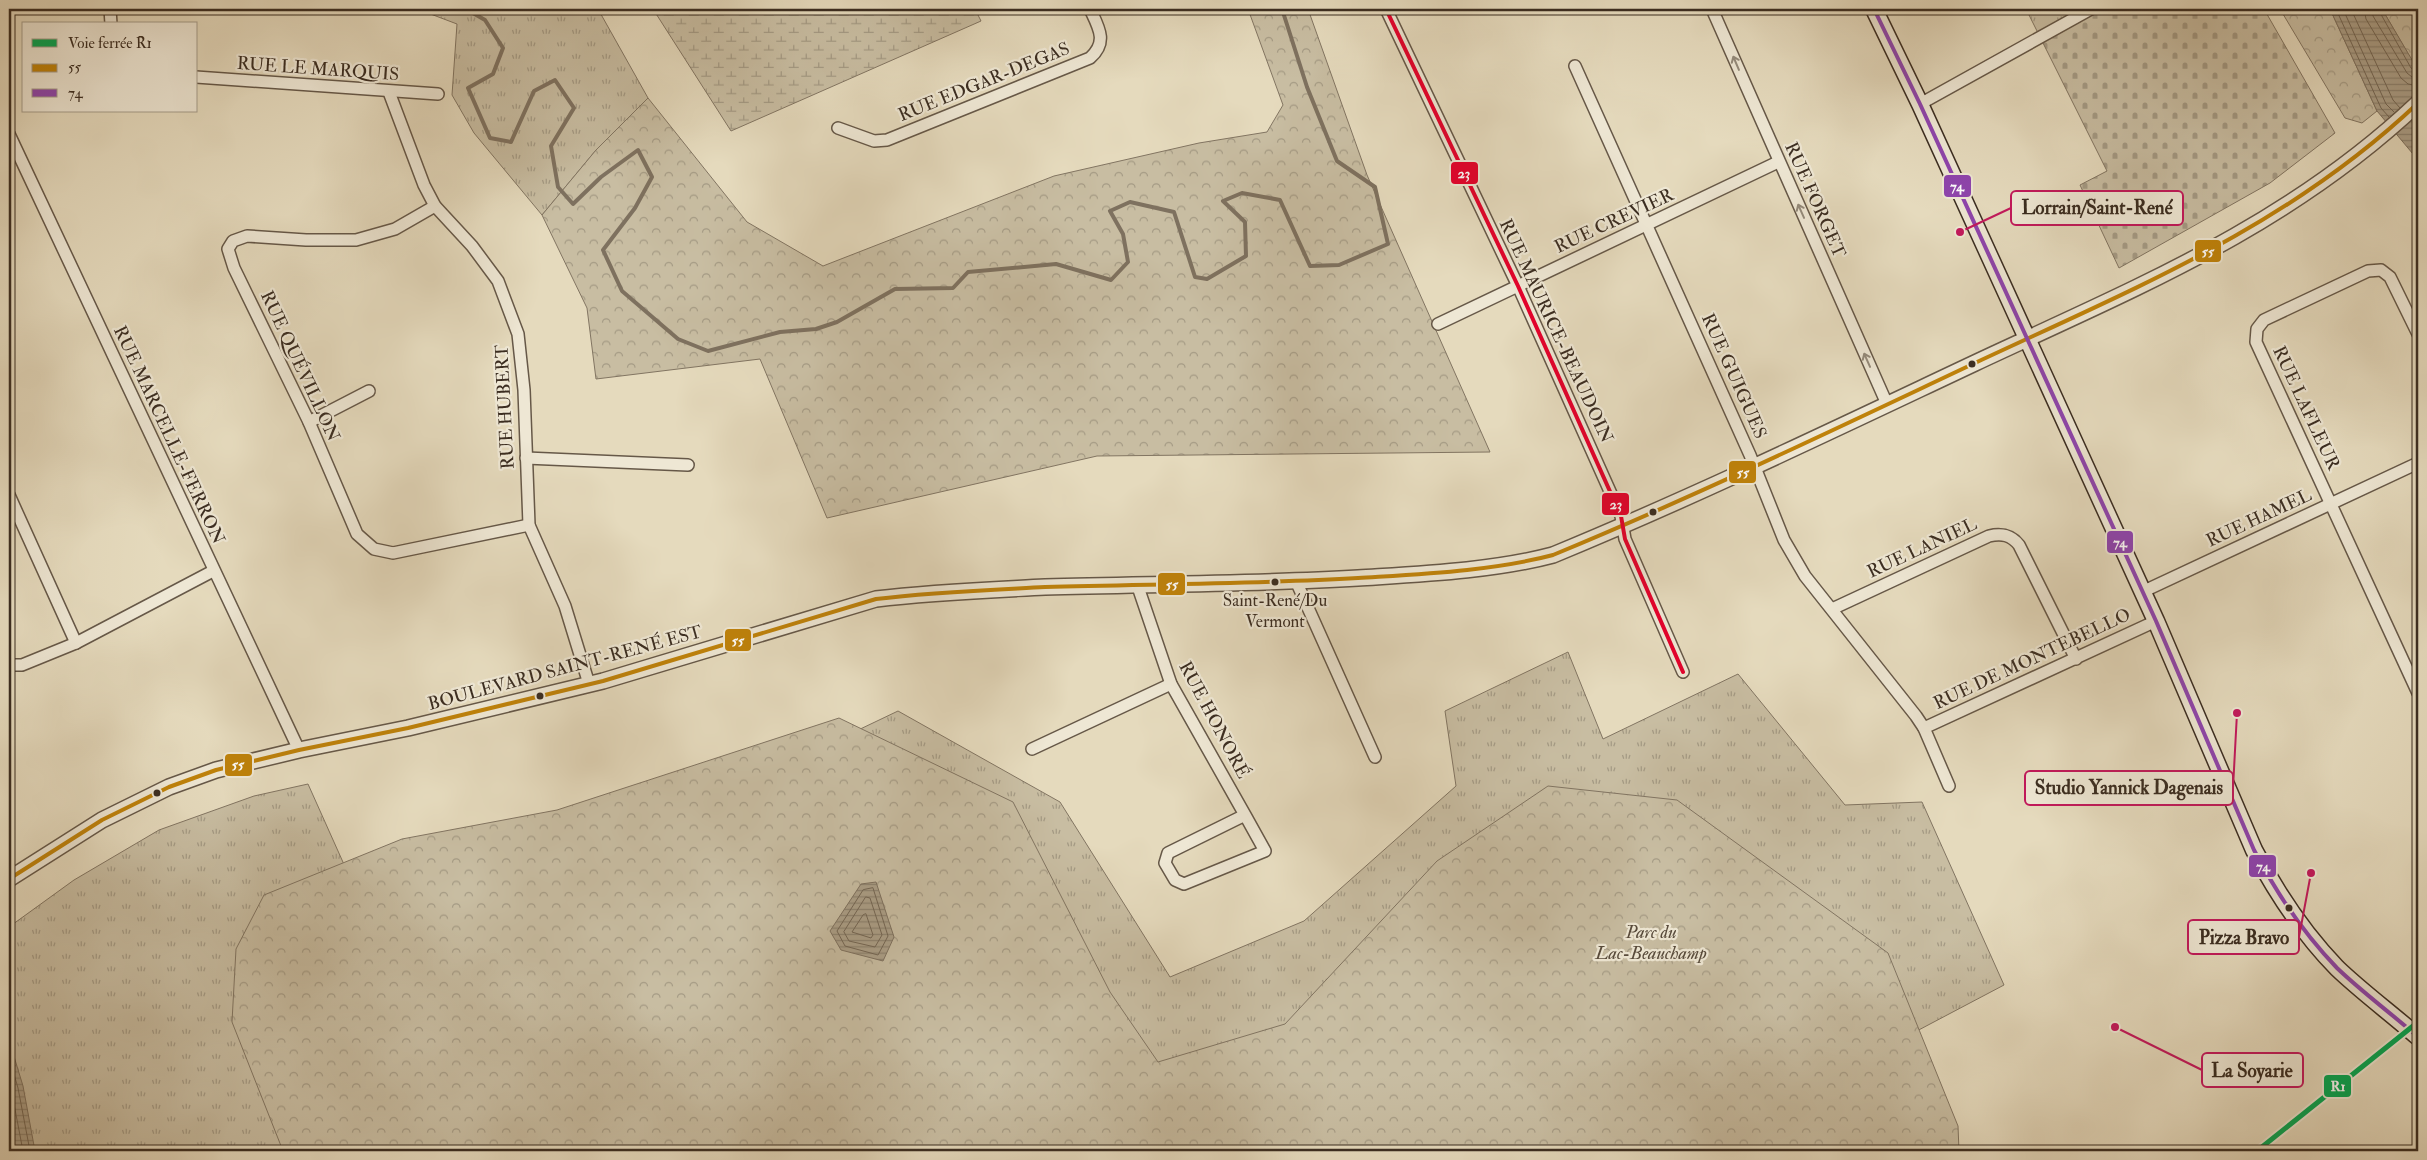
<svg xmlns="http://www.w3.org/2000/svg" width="2427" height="1160" viewBox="0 0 2427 1160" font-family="'IM FELL Double Pica',serif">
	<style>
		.grass { fill: url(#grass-tufts); stroke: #827562 }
		.forest { fill: url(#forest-crowns); stroke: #827562 }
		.wetland { fill: url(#wetland-marsh); stroke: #827562 }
		.cemetery { fill: url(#cemetery-stones); stroke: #827562 }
		.water { fill: url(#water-rules); stroke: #7e715f }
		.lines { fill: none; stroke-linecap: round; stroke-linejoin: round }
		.shore { stroke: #736654; stroke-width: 1 }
		.stream { stroke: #7e715f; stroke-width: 4 }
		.minor-casing { stroke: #665848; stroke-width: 14 }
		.tertiary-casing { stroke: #665848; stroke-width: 18 }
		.secondary-casing { stroke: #3b2d21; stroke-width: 19 }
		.minor { stroke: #eee7d4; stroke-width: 11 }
		.tertiary { stroke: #eee7d4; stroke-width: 15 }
		.secondary { stroke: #eee7d4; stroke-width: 16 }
		.bus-1-casing { stroke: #eee7d4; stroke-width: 8 }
		.bus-2-casing { stroke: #eee7d4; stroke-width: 8 }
		.bus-3-casing { stroke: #eee7d4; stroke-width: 8 }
		.bus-1 { stroke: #bf820a; stroke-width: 4 }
		.bus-2 { stroke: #8e44ad; stroke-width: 4 }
		.bus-3 { stroke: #e4002b; stroke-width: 4 }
		.rail-1-casing { stroke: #eee7d4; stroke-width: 9 }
		.rail-1 { stroke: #00a651; stroke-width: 5 }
		.oneway { stroke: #948a7a }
		.bus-dot { fill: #3b2d21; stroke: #eee7d4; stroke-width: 2 }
		.labels { text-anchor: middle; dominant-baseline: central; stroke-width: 4.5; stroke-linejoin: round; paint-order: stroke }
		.bus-label { font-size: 17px; fill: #3b2d21; stroke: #eee7d4 }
		.street-label { font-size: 18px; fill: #3b2d21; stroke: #eee7d4 }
		.park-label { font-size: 18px; font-style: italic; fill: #574a3b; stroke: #eee7d4 }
		.leader { fill: none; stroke: #c2185b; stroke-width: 2 }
		.callout-dot { fill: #c2185b; stroke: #eee7d4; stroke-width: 2 }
		.callout { fill: #eee7d4; stroke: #c2185b; stroke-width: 2 }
		.callout-label { font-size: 19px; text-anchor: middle; font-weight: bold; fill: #3b2d21 }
		.line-badge { stroke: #eee7d4; stroke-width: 2 }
		.badge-label { font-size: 14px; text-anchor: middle; font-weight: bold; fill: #fff }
	</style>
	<defs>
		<pattern id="grass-tufts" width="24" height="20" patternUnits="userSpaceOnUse" patternTransform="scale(1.25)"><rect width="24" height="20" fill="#c8bda2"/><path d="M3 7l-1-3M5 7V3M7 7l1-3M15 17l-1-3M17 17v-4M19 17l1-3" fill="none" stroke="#a49a84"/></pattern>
		<pattern id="forest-crowns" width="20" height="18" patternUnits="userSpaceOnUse" patternTransform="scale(1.25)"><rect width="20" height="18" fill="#c8bda2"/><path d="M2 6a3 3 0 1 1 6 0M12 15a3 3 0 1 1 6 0" fill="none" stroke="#a49a84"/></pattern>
		<pattern id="wetland-marsh" width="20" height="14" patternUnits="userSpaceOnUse" patternTransform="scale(1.25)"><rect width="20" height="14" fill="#c8bda2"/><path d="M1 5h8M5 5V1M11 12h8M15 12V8" fill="none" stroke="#a49a84"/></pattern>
		<pattern id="cemetery-stones" width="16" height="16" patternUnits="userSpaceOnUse" patternTransform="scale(1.25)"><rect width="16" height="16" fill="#c8bda2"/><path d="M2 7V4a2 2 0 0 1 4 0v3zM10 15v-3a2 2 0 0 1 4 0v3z" fill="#a49a84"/></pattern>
		<pattern id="water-rules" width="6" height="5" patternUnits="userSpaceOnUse" patternTransform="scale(1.25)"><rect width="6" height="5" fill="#ab9f88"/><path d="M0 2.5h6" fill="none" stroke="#8c826f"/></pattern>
	</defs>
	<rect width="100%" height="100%" fill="#e5dabd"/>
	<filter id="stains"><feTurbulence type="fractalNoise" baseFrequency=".004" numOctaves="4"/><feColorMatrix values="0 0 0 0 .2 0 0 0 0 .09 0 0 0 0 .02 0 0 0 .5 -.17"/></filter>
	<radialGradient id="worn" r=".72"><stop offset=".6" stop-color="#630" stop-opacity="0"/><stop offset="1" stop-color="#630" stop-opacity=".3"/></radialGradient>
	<!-- grass -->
	<g class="grass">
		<path d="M 408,9 L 598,9 L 648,98 L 596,150 L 542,215 L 474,133 L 452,95 L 457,24 L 420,10 Z"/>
		<path d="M 2026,9 L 2091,9 L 2040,37 Z"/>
		<path d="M 1568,652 L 1603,739 L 1738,674 L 1845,805 L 1922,802 L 2004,985 L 1803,1091 L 1826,1151 L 9,1151 L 9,927 L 74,880 L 159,830 L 254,796 L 308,784 L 385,956 L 898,711 L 1060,802 L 1170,977 L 1304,921 L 1456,786 L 1445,711 Z"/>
	</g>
	<!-- forest -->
	<g class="forest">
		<path d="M 1248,9 L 1308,9 L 1367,175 L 1490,452 L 1097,456 L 827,518 L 760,359 L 596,379 L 587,308 L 542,215 L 596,150 L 648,98 L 747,222 L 823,266 L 1054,176 L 1199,143 L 1267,132 L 1283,105 Z"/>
		<path d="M 2280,9 L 2330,9 L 2377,111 L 2362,123 L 2345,118 Z"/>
		<path d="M 2382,9 L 2411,9 C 2416,27 2423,47 2415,66 Z"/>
		<path d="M 839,718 L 1013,802 L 1110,992 L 1158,1062 L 1285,1024 L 1437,861 L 1548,786 L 1677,800 L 1888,953 L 1958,1126 L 1959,1151 L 283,1151 L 232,1022 L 236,949 L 264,895 L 402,839 L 557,810 Z"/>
	</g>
	<!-- wetland -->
	<path class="wetland" d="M 653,9 L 975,9 L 981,21 L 731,131 Z"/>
	<!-- cemetery -->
	<path class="cemetery" d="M 2091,9 L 2264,9 L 2335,133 L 2270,183 L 2119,268 L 2080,185 L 2107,171 L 2040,37 Z"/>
	<!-- water -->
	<g class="water">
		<path d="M 2330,9 L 2382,9 L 2418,70 L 2418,160 L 2377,111 Z"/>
		<path d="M 876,882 L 894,937 L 883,961 L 841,950 L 830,931 L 861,884 Z"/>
		<path d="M 9,1040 L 23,1086 L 35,1151 L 9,1151 Z"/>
	</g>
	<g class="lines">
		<!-- shore -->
		<g class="shore">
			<path d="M 2336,9 L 2381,108 L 2389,117"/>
			<path d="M 2343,9 L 2386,104 L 2394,112"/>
			<path d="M 2351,9 L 2393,100 L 2400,108"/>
			<path d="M 2364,9 L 2366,19 L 2401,78 L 2408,84 L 2418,86"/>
			<path d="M 2371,9 L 2373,16 L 2407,73 L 2412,77 L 2418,79"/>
			<path d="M 2378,9 L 2411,68 L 2418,72"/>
			<path d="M 873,888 L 888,936 L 878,955 L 845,946 L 837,931 L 863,890 Z"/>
			<path d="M 866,897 L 870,898 L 882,935 L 875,947 L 849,941 L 844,932 Z"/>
			<path d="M 866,914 L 873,935 L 871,938 L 852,932 L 863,915 Z"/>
			<path d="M 9,1057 L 18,1088 L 30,1151"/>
			<path d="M 9,1078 L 23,1151"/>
		</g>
		<!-- stream -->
		<path class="stream" d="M 466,9 L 485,20 L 503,48 L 493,74 L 468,88 L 490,138 L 511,142 L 534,91 L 555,80 L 574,108 L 551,146 L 558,187 L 573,204 L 601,177 L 638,150 L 652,177 L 635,208 L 603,250 L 622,291 L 678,339 L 708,351 L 780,332 L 816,329 L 837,322 L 895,289 L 953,288 L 968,272 L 1056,264 L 1111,280 L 1128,262 L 1123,234 L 1110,211 L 1130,202 L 1174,212 L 1195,277 L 1207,279 L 1246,256 L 1245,222 L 1223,201 L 1242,193 L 1280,200 L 1310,266 L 1339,265 L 1388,244 L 1375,187 L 1337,161 L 1307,87 L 1282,9"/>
		<defs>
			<g id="minor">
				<path d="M 110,9 L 111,24"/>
				<path d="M 1386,9 L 1518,286 L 1621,516 L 1625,539 L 1683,672"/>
				<path d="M 1712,9 L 1887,404"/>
				<path d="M 1575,66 L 1750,455 L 1784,540 L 1805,576 L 1916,716 L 1924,728 L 1949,786"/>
				<path d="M 196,77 L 438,94"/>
				<path d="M 389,92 L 424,185 L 435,206 L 472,246 L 498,281 L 518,334 L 524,390 L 529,525 L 565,606 L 589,684"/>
				<path d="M 1920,104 L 2091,9"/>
				<path d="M 838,128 L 874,141 L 887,140 L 1090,58 C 1108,42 1099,28 1090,9"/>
				<path d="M 9,134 L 299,750"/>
				<path d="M 435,206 L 395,229 L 356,240 L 306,240 L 247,236 L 233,241 L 228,249 L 234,268 L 309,422 L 357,534 L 374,549 L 393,553 L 529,525"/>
				<path d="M 1438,324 L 1778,162"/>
				<path d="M 2418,334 L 2390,277 L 2381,270 L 2368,271 L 2264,320 L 2257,329 L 2256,342 L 2418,693"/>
				<path d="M 309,422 L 369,391"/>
				<path d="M 526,458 L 688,465"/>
				<path d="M 9,495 L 76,643"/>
				<path d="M 1296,581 L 1375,757"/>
				<path d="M 1137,584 L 1171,684 L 1245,815 L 1168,853 L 1165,863 L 1175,880 L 1184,884 L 1265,851 L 1245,815"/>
				<path d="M 2142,592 L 2418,463"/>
				<path d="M 1832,609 L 1989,536 C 2002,533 2011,535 2019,545 L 2076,659"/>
				<path d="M 9,665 L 22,665 L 76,643 L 213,571"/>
				<path d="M 1924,728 L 2156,621"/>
				<path d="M 1032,749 L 1171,684"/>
			</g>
			<path id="tertiary" d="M 9,879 L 102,820 L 169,787 L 216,770 L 299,750 L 408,728 L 603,681 L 876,599 C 932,592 988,590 1045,587 C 1149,584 1254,584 1358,578 C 1420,574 1493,571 1553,555 C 1696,496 1835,429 1975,363 C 2135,288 2287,227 2418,103"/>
			<path id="secondary" d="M 1874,9 L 1920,104 L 2156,621 L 2254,850 C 2276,892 2303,933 2337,968 C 2362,992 2392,1014 2418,1037"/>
		</defs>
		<!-- minor casing -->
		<use href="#minor" class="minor-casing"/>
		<!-- tertiary casing -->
		<use href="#tertiary" class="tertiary-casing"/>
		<!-- secondary casing -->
		<use href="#secondary" class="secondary-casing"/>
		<!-- minor -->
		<use href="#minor" class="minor"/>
		<!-- tertiary -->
		<use href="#tertiary" class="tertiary"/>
		<!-- secondary -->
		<use href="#secondary" class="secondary"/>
		<defs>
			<path id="bus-1" d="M 9,879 L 102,820 L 169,787 L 216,770 L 299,750 L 408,728 L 603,681 L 876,599 C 932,592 988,590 1045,587 C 1149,584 1254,584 1358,578 C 1420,574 1493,571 1553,555 C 1696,496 1835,429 1975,363 C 2135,288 2287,227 2418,103"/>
			<path id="bus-2" d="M 1874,9 L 1920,104 L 2156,621 L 2254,850 C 2276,892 2303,933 2337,968 C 2362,992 2392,1014 2418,1037"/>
			<path id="bus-3" d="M 1386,9 L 1518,286 L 1621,516 L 1625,539 L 1683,672"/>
		</defs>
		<!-- bus-1 casing -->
		<use href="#bus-1" class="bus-1-casing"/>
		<!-- bus-2 casing -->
		<use href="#bus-2" class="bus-2-casing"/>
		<!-- bus-3 casing -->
		<use href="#bus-3" class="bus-3-casing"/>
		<!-- bus-1 -->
		<use href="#bus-1" class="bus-1"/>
		<!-- bus-2 -->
		<use href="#bus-2" class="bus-2"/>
		<!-- bus-3 -->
		<use href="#bus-3" class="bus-3"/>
		<defs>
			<path id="rail-1" d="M 2257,1151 L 2418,1022"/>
		</defs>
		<!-- rail-1 casing -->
		<use href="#rail-1" class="rail-1-casing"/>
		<!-- rail-1 -->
		<use href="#rail-1" class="rail-1"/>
	</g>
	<!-- one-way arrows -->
	<defs><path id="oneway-shaft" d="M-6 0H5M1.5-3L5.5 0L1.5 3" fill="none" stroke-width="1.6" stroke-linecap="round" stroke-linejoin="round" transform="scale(1.25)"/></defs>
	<g class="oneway">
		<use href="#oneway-shaft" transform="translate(1736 63) rotate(-113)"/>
		<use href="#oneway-shaft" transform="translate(1801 211) rotate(-114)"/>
		<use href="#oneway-shaft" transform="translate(1867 360) rotate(-114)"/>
	</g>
	<!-- markers -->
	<g class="bus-dot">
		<circle cx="1972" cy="364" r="4.5"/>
		<circle cx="1653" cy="512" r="4.5"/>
		<circle cx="1275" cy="582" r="4.5"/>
		<circle cx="540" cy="696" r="4.5"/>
		<circle cx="157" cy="793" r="4.5"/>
		<circle cx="2289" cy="908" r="4.5"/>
	</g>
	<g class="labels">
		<!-- bus labels -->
		<g class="bus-label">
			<text x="1275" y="600">Saint-René/Du<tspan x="1275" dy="21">Vermont</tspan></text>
		</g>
		<!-- street labels -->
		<g class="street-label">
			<text transform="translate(318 69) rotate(4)">RUE LE MARQUIS</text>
			<text transform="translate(984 82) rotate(-22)">RUE EDGAR-DEGAS</text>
			<text transform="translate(1815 200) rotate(66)">RUE FORGET</text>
			<text transform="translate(1614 221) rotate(-25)">RUE CREVIER</text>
			<text transform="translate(1556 331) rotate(65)">RUE MAURICE-BEAUDOIN</text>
			<text transform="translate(300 366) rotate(65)">RUE QUÉVILLON</text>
			<text transform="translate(1734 376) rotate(66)">RUE GUIGUES</text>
			<text transform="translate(505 407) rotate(-93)">RUE HUBERT</text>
			<text transform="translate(2306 408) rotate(65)">RUE LAFLEUR</text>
			<text transform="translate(169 435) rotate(65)">RUE MARCELLE-FERRON</text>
			<text transform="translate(2259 518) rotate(-25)">RUE HAMEL</text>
			<text transform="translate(1922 548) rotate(-25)">RUE LANIEL</text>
			<text transform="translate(2032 659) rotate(-25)">RUE DE MONTEBELLO</text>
			<text transform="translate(565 668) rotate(-15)">BOULEVARD SAINT-RENÉ EST</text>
			<text transform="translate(1214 720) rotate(62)">RUE HONORÉ</text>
		</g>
		<!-- park labels -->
		<g class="park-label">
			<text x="1651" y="932">Parc du<tspan x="1651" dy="21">Lac-Beauchamp</tspan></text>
		</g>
	</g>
	<!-- callouts -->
	<path class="leader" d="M1960 232L2011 208M2237 713L2233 788M2311 873L2299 937M2115 1027L2202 1070"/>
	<g class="callout-dot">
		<circle cx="1960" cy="232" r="5"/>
		<circle cx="2237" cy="713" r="5"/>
		<circle cx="2311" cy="873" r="5"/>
		<circle cx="2115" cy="1027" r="5"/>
	</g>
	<g class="callout">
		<rect x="2011" y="191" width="172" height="34" rx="5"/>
		<rect x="2025" y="771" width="208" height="34" rx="5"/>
		<rect x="2188" y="920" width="111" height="34" rx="5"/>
		<rect x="2202" y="1053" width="101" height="34" rx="5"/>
	</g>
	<g class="callout-label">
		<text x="2097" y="214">Lorrain/Saint-René</text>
		<text x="2129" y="794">Studio Yannick Dagenais</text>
		<text x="2244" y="944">Pizza Bravo</text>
		<text x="2252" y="1077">La Soyarie</text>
	</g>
	<g class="line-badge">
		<rect x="1450" y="161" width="29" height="24" rx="5" fill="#e4002b"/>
		<rect x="1943" y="174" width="29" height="24" rx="5" fill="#8e44ad"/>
		<rect x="2194" y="239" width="28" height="24" rx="5" fill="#bf820a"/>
		<rect x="1728" y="460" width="29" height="24" rx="5" fill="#bf820a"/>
		<rect x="1601" y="492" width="29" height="24" rx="5" fill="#e4002b"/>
		<rect x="2106" y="530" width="28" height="24" rx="5" fill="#8e44ad"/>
		<rect x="1157" y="572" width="29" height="24" rx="5" fill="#bf820a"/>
		<rect x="724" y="628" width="28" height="24" rx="5" fill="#bf820a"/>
		<rect x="224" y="753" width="29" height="24" rx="5" fill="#bf820a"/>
		<rect x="2248" y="854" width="29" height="24" rx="5" fill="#8e44ad"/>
		<rect x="2323" y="1074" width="29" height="24" rx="5" fill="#00a651"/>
	</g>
	<g class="badge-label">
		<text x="1464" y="178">23</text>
		<text x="1957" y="191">74</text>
		<text x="2208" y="256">55</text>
		<text x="1743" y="477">55</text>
		<text x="1616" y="509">23</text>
		<text x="2120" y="547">74</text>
		<text x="1172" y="589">55</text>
		<text x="738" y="645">55</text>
		<text x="238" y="769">55</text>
		<text x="2263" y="871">74</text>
		<text x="2338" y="1091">R1</text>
	</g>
	<!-- margin -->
	<rect width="2427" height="1160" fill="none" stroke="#e5dabd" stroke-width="30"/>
	<rect x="10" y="10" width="2407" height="1140" fill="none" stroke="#3b2d21" stroke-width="2.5"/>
	<rect x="15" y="15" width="2397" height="1130" fill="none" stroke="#3b2d21"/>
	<!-- legend -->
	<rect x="22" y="22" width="175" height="90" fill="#eee7d4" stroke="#a69d8c"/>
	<rect x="32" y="39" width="25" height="8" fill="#00a651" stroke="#a69d8c"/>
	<text x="68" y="48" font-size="15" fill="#3b2d21">Voie ferrée R1</text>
	<rect x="32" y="64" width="25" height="8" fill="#bf820a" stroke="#a69d8c"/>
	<text x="68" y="72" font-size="15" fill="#3b2d21">55</text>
	<rect x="32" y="89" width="25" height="8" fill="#8e44ad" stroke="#a69d8c"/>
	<text x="68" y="98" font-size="15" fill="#3b2d21">74</text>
	<rect width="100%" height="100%" filter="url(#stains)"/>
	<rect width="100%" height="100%" fill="url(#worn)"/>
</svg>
